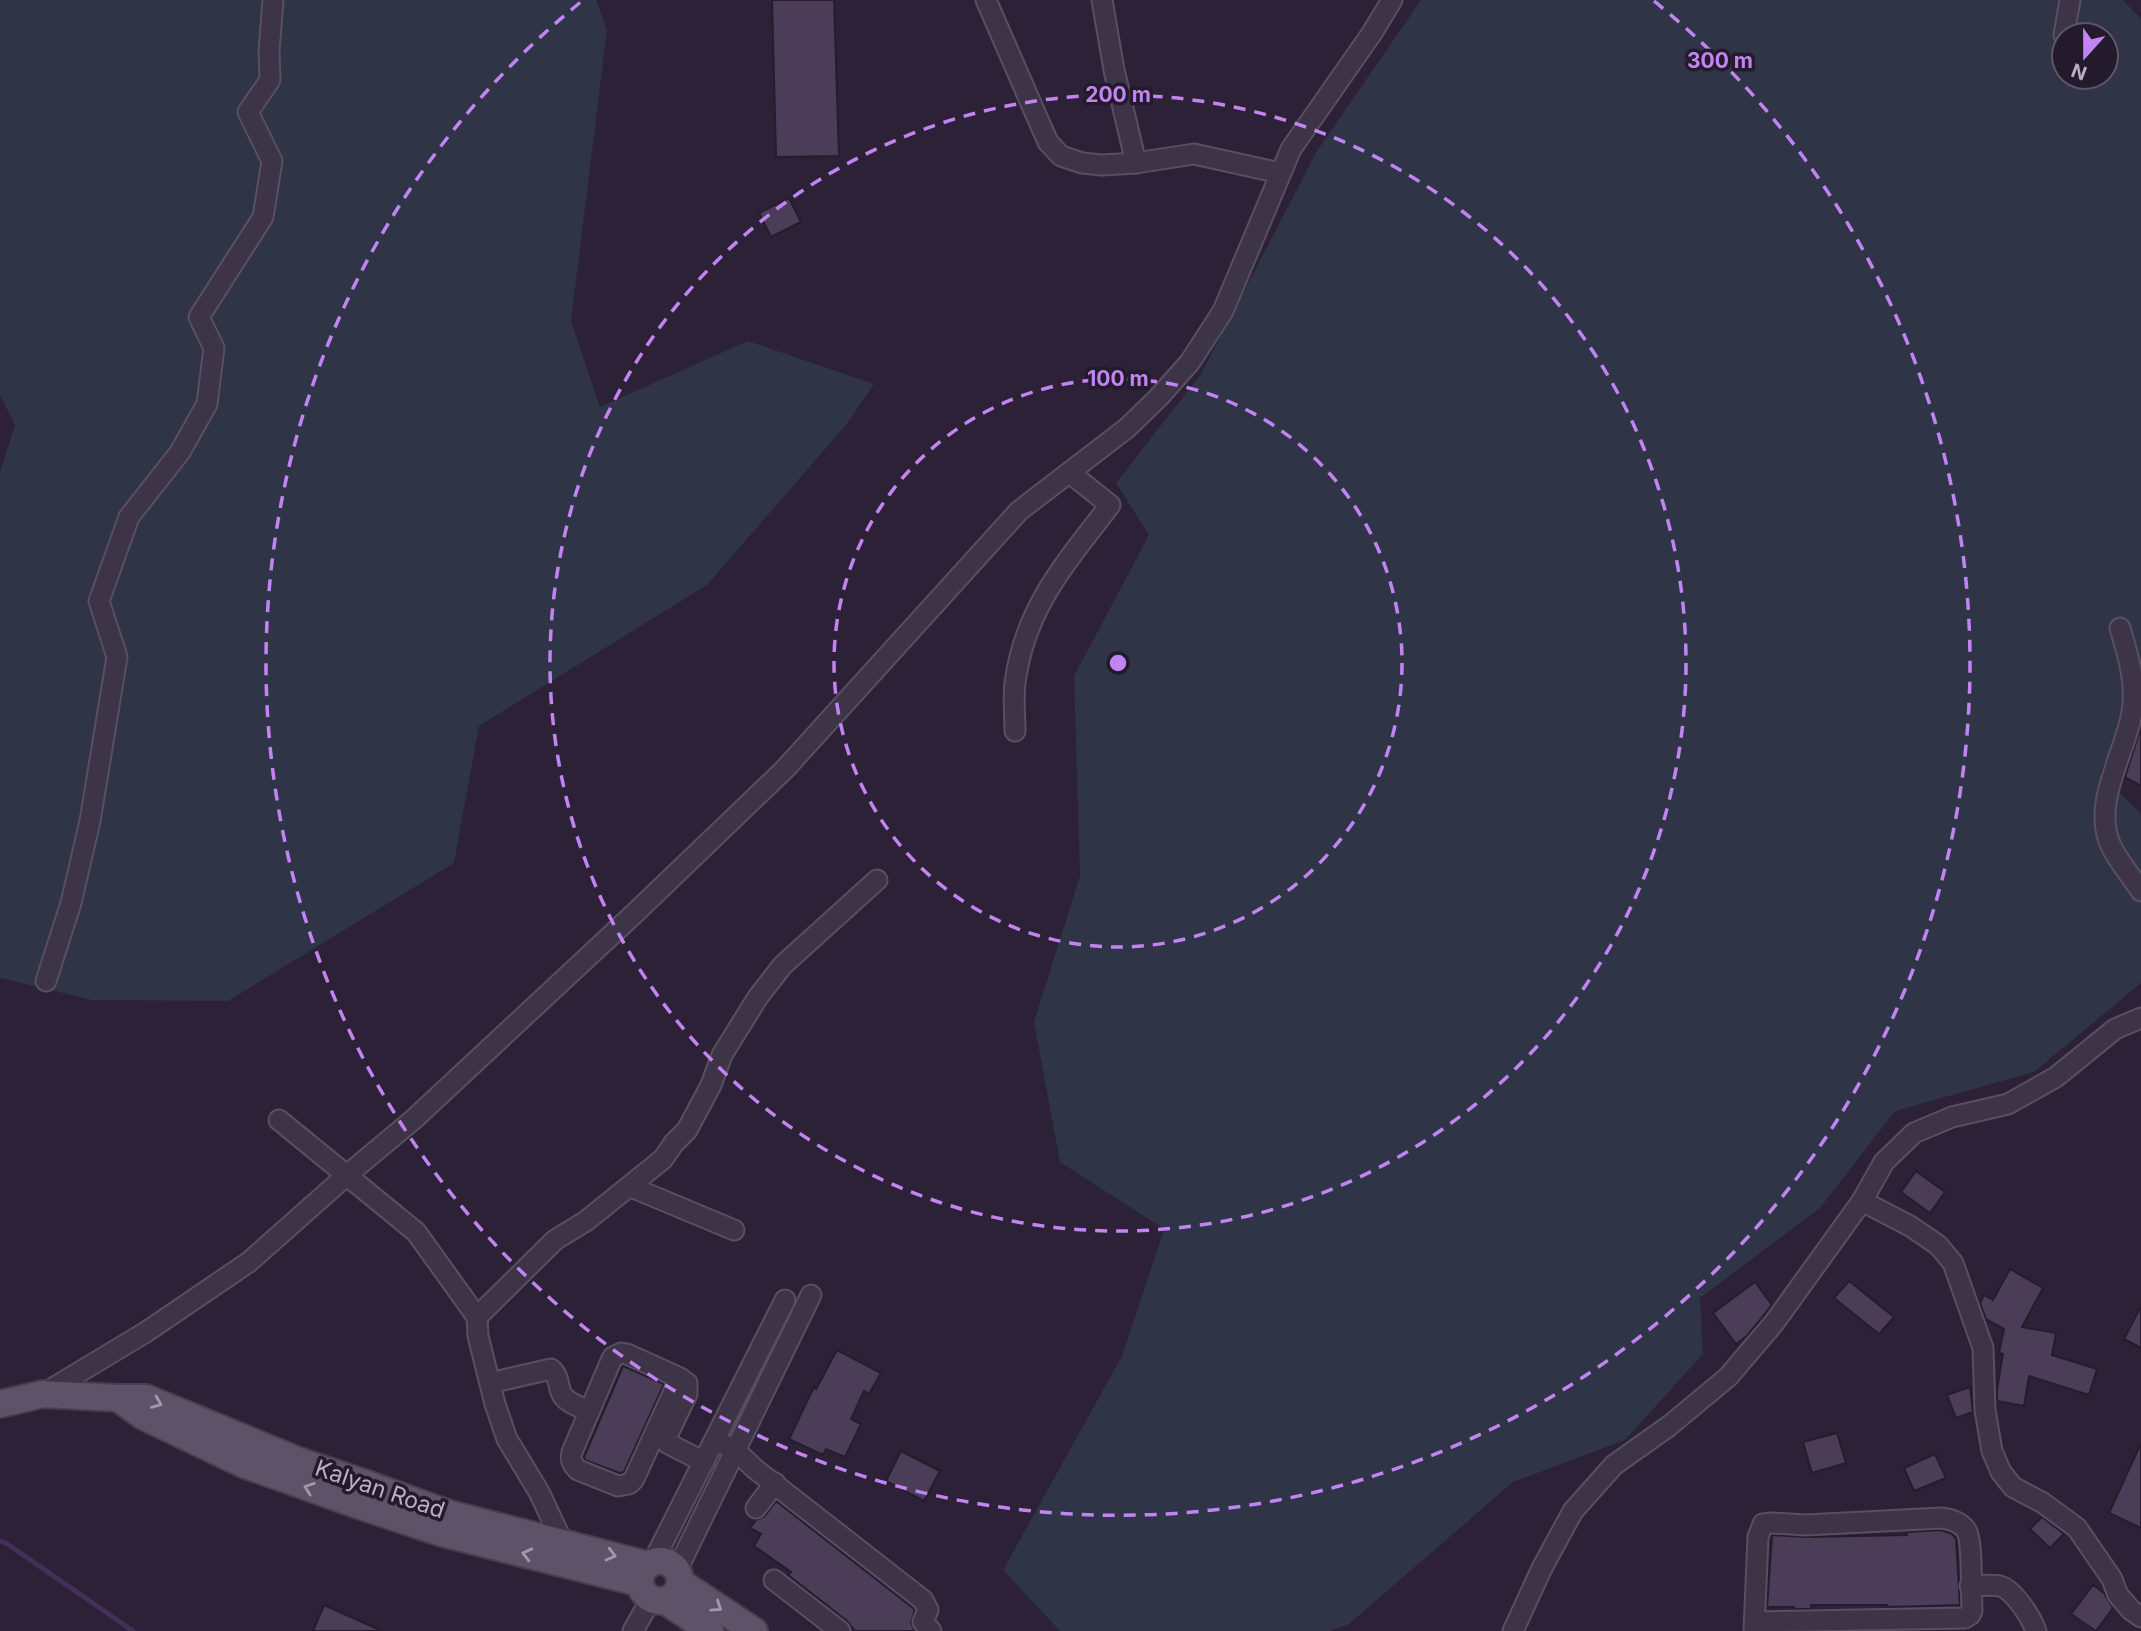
<svg xmlns="http://www.w3.org/2000/svg" width="2141" height="1631" viewBox="0 0 2141 1631" font-family="Inter,sans-serif">
	<style>
		.green { fill: #2f3446; fill-rule: evenodd }
		.lines { fill: none; stroke-linecap: round; stroke-linejoin: round }
		.stream { stroke: #443057; stroke-width: 5 }
		.building { fill: #4b3d57; stroke: #251c2d; stroke-width: 2 }
		.minor-casing { stroke: #594f62; stroke-width: 23 }
		.major-casing { stroke: #473e50; stroke-width: 30 }
		.minor { stroke: #3e3447; stroke-width: 19 }
		.major { stroke: #5d5267; stroke-width: 26 }
		.oneway { stroke: #a397ad }
		.ring { fill: none; stroke: #c284f3; stroke-width: 3.5; stroke-dasharray: 12 9 }
		.labels { text-anchor: middle; dominant-baseline: central; stroke-width: 7; stroke-linejoin: round; paint-order: stroke }
		.street-label { font-size: 23px; fill: #baaec4; stroke: #231a2b }
		.centre { fill: #c284f3; stroke: #231a2b; stroke-width: 3.5 }
		.ring-label { font-size: 21px; text-anchor: middle; font-weight: bold; fill: #c284f3; stroke: #231a2b; stroke-width: 7; stroke-linejoin: round; paint-order: stroke }
	</style>
	<rect width="100%" height="100%" fill="#2c2136"/>
	<!-- green -->
	<g class="green">
		<path d="M 0,0 L 596,0 L 607,30 L 571,321 L 600,407 L 748,341 L 874,384 L 846,425 L 707,585 L 479,726 L 454,863 L 228,1001 L 92,1000 L 0,978 L 0,472 L 15,425 L 0,395 Z"/>
		<path d="M 1421,0 L 2123,0 L 2141,19 L 2141,678 L 2100,773 L 2141,814 L 2141,983 L 2034,1072 L 1895,1111 L 1820,1208 L 1700,1298 L 1703,1354 L 1625,1440 L 1513,1482 L 1349,1624 L 1330,1631 L 1060,1631 L 1003,1570 L 1122,1356 L 1164,1229 L 1060,1162 L 1034,1022 L 1080,876 L 1074,676 L 1149,535 L 1116,483 L 1201,374 L 1317,151 ZM 2064,35 L 2106,35 L 2106,77 L 2064,77 Z"/>
	</g>
	<g class="lines">
		<!-- stream -->
		<path class="stream" d="M 0,1541 L 6,1543 L 133,1631"/>
	</g>
	<!-- building -->
	<g class="building">
		<path d="M 772,0 L 834,0 L 839,156 L 776,157 Z"/>
		<path d="M 789,198 L 801,222 L 771,237 L 759,213 Z"/>
		<path d="M 2141,727 L 2141,786 L 2125,777 Z"/>
		<path d="M 1916,1171 L 1945,1192 L 1930,1213 L 1901,1192 Z"/>
		<path d="M 2010,1269 L 2043,1288 L 2022,1327 L 2056,1333 L 2052,1355 L 2097,1369 L 2089,1395 L 2029,1376 L 2024,1406 L 1997,1401 L 1997,1389 L 2003,1354 L 1999,1353 L 2004,1329 L 1986,1319 L 1980,1303 L 1984,1295 L 1993,1300 Z"/>
		<path d="M 1849,1281 L 1894,1317 L 1879,1334 L 1834,1298 Z"/>
		<path d="M 1755,1282 L 1772,1305 L 1747,1336 L 1736,1344 L 1713,1313 Z"/>
		<path d="M 2141,1306 L 2141,1348 L 2124,1339 Z"/>
		<path d="M 837,1350 L 881,1373 L 869,1394 L 864,1391 L 851,1419 L 861,1424 L 845,1457 L 826,1449 L 823,1455 L 789,1439 L 814,1387 L 816,1389 Z"/>
		<path d="M 623,1366 L 664,1384 L 624,1472 L 619,1473 L 585,1460 L 584,1457 Z"/>
		<path d="M 1970,1387 L 1973,1412 L 1956,1418 L 1947,1395 Z"/>
		<path d="M 1837,1433 L 1846,1463 L 1812,1473 L 1803,1442 Z"/>
		<path d="M 2141,1443 L 2141,1528 L 2109,1513 Z"/>
		<path d="M 901,1451 L 940,1471 L 924,1501 L 886,1481 Z"/>
		<path d="M 1935,1454 L 1946,1478 L 1914,1491 L 1904,1468 Z"/>
		<path d="M 776,1501 L 913,1608 L 915,1610 L 911,1623 L 915,1631 L 855,1631 L 847,1621 L 788,1575 L 791,1572 L 754,1546 L 761,1534 L 750,1528 L 756,1520 L 765,1516 Z"/>
		<path d="M 2042,1517 L 2064,1534 L 2050,1548 L 2030,1529 Z"/>
		<path d="M 1941,1530 L 1952,1534 L 1956,1539 L 1960,1605 L 1887,1607 L 1887,1605 L 1811,1605 L 1811,1609 L 1794,1609 L 1794,1607 L 1767,1607 L 1772,1535 L 1807,1537 L 1907,1535 L 1907,1532 Z"/>
		<path d="M 2093,1585 L 2104,1593 L 2113,1608 L 2096,1631 L 2071,1614 Z"/>
		<path d="M 324,1605 L 382,1631 L 313,1631 Z"/>
	</g>
	<g class="lines">
		<defs>
			<g id="minor">
				<path d="M 986,0 L 1040,124 L 1048,142 L 1061,156 L 1082,163 L 1102,165 L 1136,163 L 1194,154 L 1280,173"/>
				<path d="M 1102,0 L 1114,70 L 1136,163"/>
				<path d="M 2064,35 L 2070,0"/>
				<path d="M 2120,628 C 2127,652 2135,677 2133,703 C 2130,748 2090,800 2111,846 C 2118,861 2131,876 2141,891"/>
				<path d="M 1015,731 C 1015,716 1013,699 1015,683 C 1025,607 1066,563 1110,505 L 1070,473"/>
				<path d="M 46,981 L 71,903 L 90,821 L 117,657 L 99,601 L 129,517 L 180,452 L 207,404 L 214,348 L 199,317 L 263,217 L 272,161 L 248,112 L 270,80 L 269,51 L 273,0"/>
				<path d="M 279,1120 L 416,1232 L 477,1317 L 478,1336 L 495,1404 L 507,1439 L 539,1492 L 563,1543 L 562,1551"/>
				<path d="M 631,1187 L 734,1230"/>
				<path d="M 1862,1201 L 1910,1226 L 1938,1245 L 1953,1263 L 1983,1348 L 1985,1410 L 1992,1451 L 2001,1472 L 2013,1487 L 2043,1503 L 2077,1528 L 2112,1579 L 2118,1595 L 2131,1610 L 2141,1617"/>
				<path d="M 477,1317 L 555,1240 L 586,1221 L 663,1159 L 674,1143 L 687,1130 L 711,1085 L 722,1055 L 758,997 L 783,965 L 877,880"/>
				<path d="M 680,1378 L 634,1479 L 629,1484 L 618,1486 L 578,1470 C 572,1464 570,1460 572,1452 L 610,1363 L 613,1357 L 621,1353 L 627,1354 L 680,1378 L 687,1383 L 687,1394 L 665,1440 L 667,1443 L 704,1462"/>
				<path d="M 490,1383 L 551,1369 C 560,1376 557,1387 563,1396 C 569,1404 581,1407 589,1411"/>
				<path d="M 43,1394 L 146,1332 L 249,1262 L 347,1175 L 414,1119 L 635,913 L 785,769 L 1019,511 L 1127,428 L 1158,398 L 1190,362 L 1223,311 L 1291,149 L 1372,33 L 1392,0"/>
				<path d="M 715,1440 L 735,1450 L 755,1469 L 923,1600 L 928,1610 L 923,1622 L 931,1631"/>
				<path d="M 756,1508 L 775,1483"/>
				<path d="M 653,1562 L 785,1300"/>
				<path d="M 677,1570 L 811,1295"/>
				<path d="M 774,1580 L 840,1631"/>
				<path d="M 1970,1586 C 1980,1586 1991,1584 2000,1586 C 2014,1590 2031,1617 2036,1631"/>
				<path d="M 633,1631 L 651,1599"/>
				<path d="M 1513,1631 L 1542,1568 L 1573,1511 L 1614,1465 L 1669,1426 L 1728,1377 L 1774,1323 L 1862,1201 L 1884,1162 L 1914,1133 L 1952,1117 L 2008,1104 L 2056,1077 L 2115,1029 L 2141,1018"/>
				<path d="M 1754,1631 L 1758,1537 L 1763,1524 L 1772,1523 L 1806,1525 L 1941,1518 C 1951,1519 1960,1522 1966,1530 C 1973,1540 1971,1596 1972,1611 L 1970,1615 L 1965,1618 L 1755,1622"/>
			</g>
			<g id="major">
				<path d="M 0,1404 L 43,1394 L 118,1398"/>
				<circle cx="660" cy="1581" r="20"/>
				<path d="M 680,1582 L 754,1631"/>
				<path d="M 640,1583 L 442,1533 L 361,1506 L 243,1464 L 143,1416 L 118,1398 L 146,1398 L 299,1461 L 367,1484 L 450,1514 L 648,1565"/>
				<path d="M 664,1600 L 710,1631"/>
			</g>
		</defs>
		<!-- minor casing -->
		<use href="#minor" class="minor-casing"/>
		<!-- major casing -->
		<use href="#major" class="major-casing"/>
		<!-- minor -->
		<use href="#minor" class="minor"/>
		<!-- major -->
		<use href="#major" class="major"/>
	</g>
	<!-- one-way arrows -->
	<defs><path id="oneway-chevron" d="M-2-3.5L2.5 0L-2 3.5" fill="none" stroke-width="1.6" stroke-linecap="round" stroke-linejoin="round" transform="scale(1.75)"/></defs>
	<g class="oneway">
		<use href="#oneway-chevron" transform="translate(157 1403) rotate(22)"/>
		<use href="#oneway-chevron" transform="translate(309 1488) rotate(-160)"/>
		<use href="#oneway-chevron" transform="translate(527 1554) rotate(-166)"/>
		<use href="#oneway-chevron" transform="translate(611 1555) rotate(15)"/>
		<use href="#oneway-chevron" transform="translate(717 1607) rotate(34)"/>
	</g>
	<!-- distance rings -->
	<g class="ring">
		<circle cx="1118" cy="663" r="284"/>
		<circle cx="1118" cy="663" r="568"/>
		<path d="M1654 1A852 852 0 1 1 582 1"/>
	</g>
	<g class="labels">
		<!-- street labels -->
		<g class="street-label">
			<text transform="translate(380 1489) rotate(19)">Kalyan Road</text>
		</g>
	</g>
	<circle cx="1118" cy="663" r="10" class="centre"/>
	<g class="ring-label">
		<text x="1720" y="68">300 m</text>
		<text x="1118" y="102">200 m</text>
		<text x="1118" y="386">100 m</text>
	</g>
	<!-- north arrow -->
	<g transform="translate(2085 56) rotate(201)"><circle r="33" fill="#231a2b" stroke="#5f5568" stroke-width="2"/>
	<path d="M0-5L12 26L0 18L-12 26Z" fill="#c284f3"/>
	<text y="-10" font-size="19" font-weight="bold" text-anchor="middle" fill="#baaec4">N</text>
	</g>
</svg>
